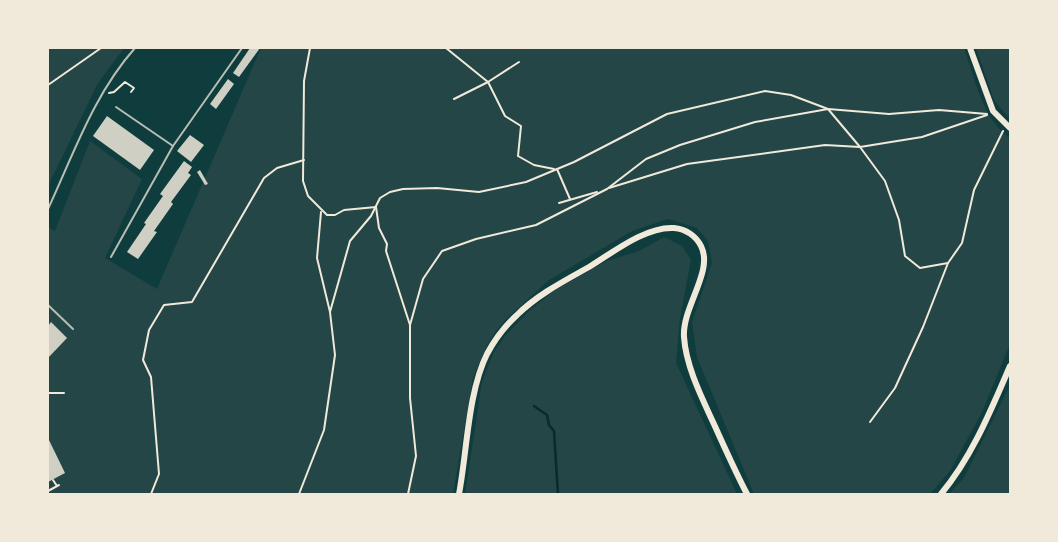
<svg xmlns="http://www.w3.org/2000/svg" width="1058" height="542" viewBox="0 0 1058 542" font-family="Rubik,sans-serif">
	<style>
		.green { fill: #244646 }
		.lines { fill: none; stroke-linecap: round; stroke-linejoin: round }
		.stream { stroke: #0a2a2b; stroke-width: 2.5 }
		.building { fill: #cfcfc3 }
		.path { stroke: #f1e9da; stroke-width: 2 }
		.service { stroke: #b8beb3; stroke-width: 2 }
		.secondary { stroke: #f1e9da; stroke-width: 6 }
	</style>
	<rect width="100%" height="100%" fill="#0f3d3e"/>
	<!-- green -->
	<g class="green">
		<path d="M 48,48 L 124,48 L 98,83 L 48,186 Z"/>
		<path d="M 261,48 L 964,48 C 975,78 982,119 1010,138 L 1010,344 L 982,412 L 950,471 L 930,494 L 754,494 L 697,357 L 692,322 L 712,263 L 708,241 L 697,228 L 668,219 L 632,231 L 549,280 L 504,321 L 496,331 L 486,347 L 473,378 L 453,494 L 48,494 L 48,227 L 55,231 L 90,141 L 142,179 L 105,258 L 157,289 Z"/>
		<path d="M 976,48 L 1010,48 L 1010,119 L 994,100 Z"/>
		<path d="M 664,237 L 682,246 L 691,260 L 680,318 L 676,363 L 737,494 L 465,494 L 482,382 L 494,352 L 505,336 L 529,311 L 555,290 L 607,261 L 639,251 Z"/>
		<path d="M 1010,385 L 1010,494 L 949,494 L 964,478 Z"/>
	</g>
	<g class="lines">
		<!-- stream -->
		<path class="stream" d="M 534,406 L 547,415 L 549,425 L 554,431 L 558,494"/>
	</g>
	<!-- building -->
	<g class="building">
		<path d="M 250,48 L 260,48 L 239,77 L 233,73 Z"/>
		<path d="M 228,79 L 234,84 L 216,109 L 210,104 Z"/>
		<path d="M 107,116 L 154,150 L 140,170 L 93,136 Z"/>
		<path d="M 190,135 L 204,145 L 191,162 L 177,151 Z"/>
		<path d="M 184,161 L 192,167 L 188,173 L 191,175 L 171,202 L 173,204 L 154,231 L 157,232 L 138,259 L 127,252 L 146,224 L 144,223 L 163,196 L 160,194 Z"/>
		<path d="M 200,170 L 208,184 L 205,185 L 197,172 Z"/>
		<path d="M 51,322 L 67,338 L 48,358 L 48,326 Z"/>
		<path d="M 48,438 L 65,473 L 48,482 Z"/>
	</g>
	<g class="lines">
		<!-- path -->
		<g class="path">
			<path d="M 310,48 L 304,81 L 303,181 L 308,196 L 327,215 L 335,215 L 344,210 L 376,207 L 379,228 L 387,244 L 386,251 L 410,325"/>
			<path d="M 446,48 L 488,82 L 505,116 L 521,126 L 518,156 L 534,165 L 554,169"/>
			<path d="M 48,85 L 101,48"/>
			<path d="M 109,93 L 114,92 L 125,82 L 134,88 L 131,92"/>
			<path d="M 454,99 L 488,82 L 519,62"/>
			<path d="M 557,169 L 570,199"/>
			<path d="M 609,188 L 687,164 L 825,145 L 860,147 L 885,181 L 899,220 L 905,256 L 920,268 L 948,263 L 962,243 L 974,190 L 1003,131"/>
			<path d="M 559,203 L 597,192"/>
			<path d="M 330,312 L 350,241 L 371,216 L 380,198 L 390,192 L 403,189 L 437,188 L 479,192 L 526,182 L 574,162 L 667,114 L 765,91 L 791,95 L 828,109 L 860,147 L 922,137 L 987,115"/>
			<path d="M 48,393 L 64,393"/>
			<path d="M 870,422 L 895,388 L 923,327 L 948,263"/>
			<path d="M 53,480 L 57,486"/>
			<path d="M 48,491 L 59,485"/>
			<path d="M 151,494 L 159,474 L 151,377 L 143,360 L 149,330 L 164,305 L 192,302 L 264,178 L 277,168 L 304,160"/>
			<path d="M 299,494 L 324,430 L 335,355 L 330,312 L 317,258 L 321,212"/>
			<path d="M 408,494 L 416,456 L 410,398 L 410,325 L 423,279 L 442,251 L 476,239 L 536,225 L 607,189 L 646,159 L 680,145 L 755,122 L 828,109 L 889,114 L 939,110 L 987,114"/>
		</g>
		<!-- service -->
		<g class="service">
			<path d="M 116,107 L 173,146"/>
			<path d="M 48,209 C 74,153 94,94 135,48"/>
			<path d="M 111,257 L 173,146 L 242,48"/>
			<path d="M 48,305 L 73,329"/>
		</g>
		<!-- secondary -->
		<g class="secondary">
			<path d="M 970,48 L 993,111 L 1010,128"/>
			<path d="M 459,494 C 467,452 468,392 487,354 C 495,339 505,326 517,315 C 537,295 564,281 589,267 C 612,253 646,226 674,228 C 686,229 696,236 701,246 C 714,271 682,307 684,337 C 686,366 701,396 713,422 C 724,446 735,471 747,494"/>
			<path d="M 941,494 C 972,457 991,410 1010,366"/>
		</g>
	</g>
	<!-- border -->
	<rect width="1058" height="542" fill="none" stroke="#f1e9da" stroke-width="98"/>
</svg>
